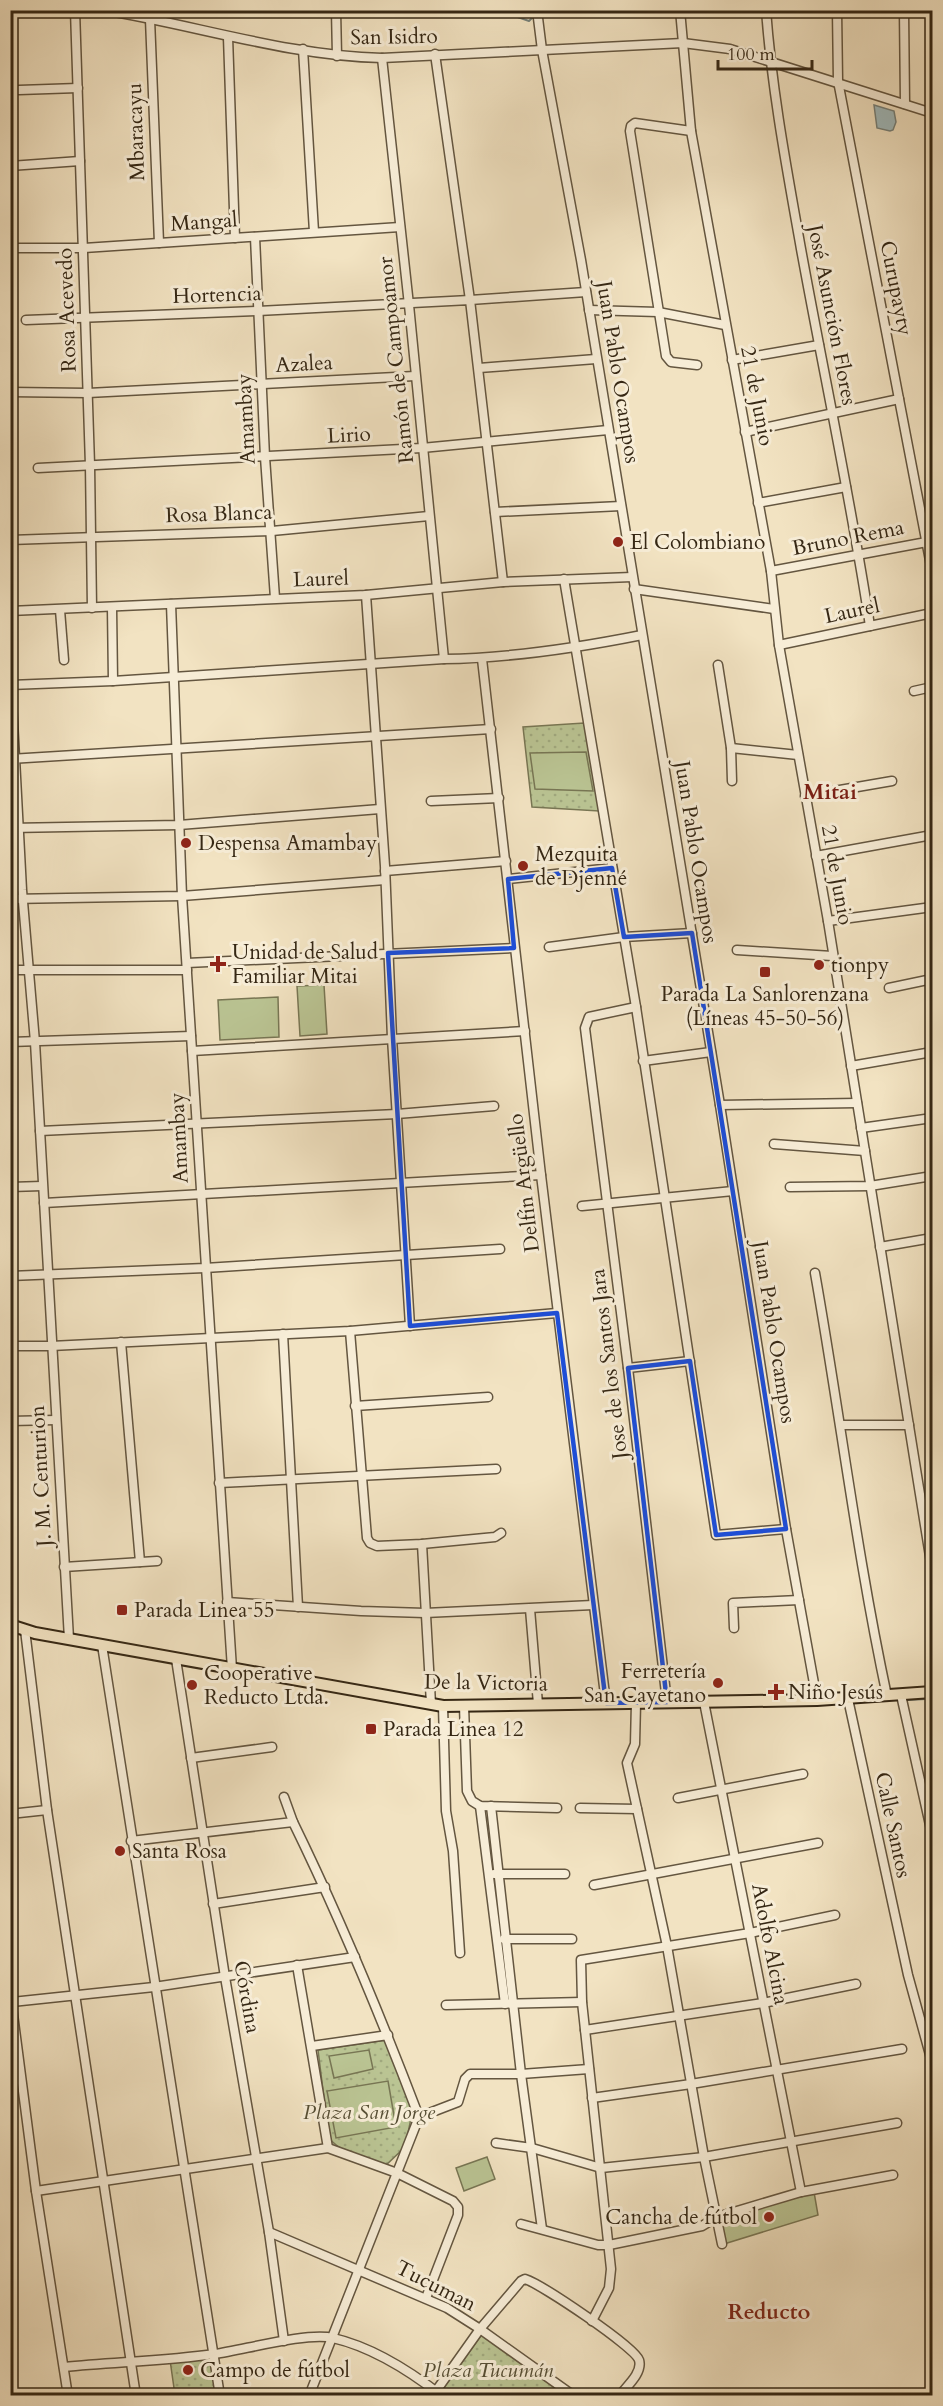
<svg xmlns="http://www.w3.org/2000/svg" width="943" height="2406" viewBox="0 0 943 2406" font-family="Cardo,serif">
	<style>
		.grass { fill: url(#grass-dots); stroke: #787654; stroke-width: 1.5 }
		.pitch { fill: #bac493; stroke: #787654; stroke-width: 1.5 }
		.water { fill: #a0bbbe; stroke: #75807a; stroke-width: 1.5 }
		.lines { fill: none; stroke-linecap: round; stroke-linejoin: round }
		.stream { stroke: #75807a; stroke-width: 2 }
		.minor-casing { stroke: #645640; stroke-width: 11 }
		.major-casing { stroke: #352714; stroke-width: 14 }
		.minor { stroke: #f7edd7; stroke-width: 8 }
		.major { stroke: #f2e3c2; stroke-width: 10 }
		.marked { fill: none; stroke: #1d4ed8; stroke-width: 4.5; stroke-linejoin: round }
		.poi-dot { fill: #8f2418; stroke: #f7edd7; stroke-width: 2 }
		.labels { text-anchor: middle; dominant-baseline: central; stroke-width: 6; stroke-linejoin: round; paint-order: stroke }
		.street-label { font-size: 21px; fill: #352714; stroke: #f7edd7 }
		.poi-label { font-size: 21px; fill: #352714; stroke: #f7edd7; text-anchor: start }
		.park-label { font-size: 21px; font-style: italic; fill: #564e34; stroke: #f7edd7 }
		.neighbourhood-label { font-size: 22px; font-weight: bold; fill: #7a1f14; stroke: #f7edd7 }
	</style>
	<defs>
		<pattern id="grass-dots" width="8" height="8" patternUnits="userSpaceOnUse" patternTransform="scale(1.5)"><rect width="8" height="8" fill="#bac493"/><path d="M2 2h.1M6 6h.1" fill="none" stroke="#a0a87e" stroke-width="1.8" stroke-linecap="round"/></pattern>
	</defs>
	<rect width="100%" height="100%" fill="#f2e3c2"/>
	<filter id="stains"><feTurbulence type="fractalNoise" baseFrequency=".00333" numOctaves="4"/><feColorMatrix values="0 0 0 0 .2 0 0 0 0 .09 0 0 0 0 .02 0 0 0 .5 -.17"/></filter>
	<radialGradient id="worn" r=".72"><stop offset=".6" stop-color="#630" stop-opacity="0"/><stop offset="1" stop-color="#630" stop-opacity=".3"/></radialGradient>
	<!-- grass -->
	<g class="grass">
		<path d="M 584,723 L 599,811 L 532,807 L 523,727 Z"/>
		<path d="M 387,2040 L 413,2109 L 405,2147 L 385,2166 C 368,2159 340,2153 329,2138 L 318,2050 Z"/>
		<path d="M 482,2334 L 567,2395 L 450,2395 L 442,2390 Z"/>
		<path d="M 211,2356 L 217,2395 L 175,2395 L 170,2360 Z"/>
	</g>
	<!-- pitch -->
	<g class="pitch">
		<path d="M 586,752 L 593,791 L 535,789 L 530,753 Z"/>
		<path d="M 324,985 L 327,1034 L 300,1036 L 297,986 Z"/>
		<path d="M 278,997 L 279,1037 L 220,1040 L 218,1000 Z"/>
		<path d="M 369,2050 L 373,2069 L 334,2078 L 329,2056 Z"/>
		<path d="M 388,2081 L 396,2127 L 336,2138 L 327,2091 Z"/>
		<path d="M 487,2157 L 495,2179 L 464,2191 L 456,2168 Z"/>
		<path d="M 814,2192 L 818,2215 L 724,2244 L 719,2218 Z"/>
	</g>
	<!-- water -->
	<path class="water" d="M 874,105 L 894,111 L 896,122 L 893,130 L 890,131 L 877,128 Z"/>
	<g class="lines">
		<!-- stream -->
		<g class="stream">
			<path d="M 497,10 L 529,21 L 532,18"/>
			<path d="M 908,1700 L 926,1699"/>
		</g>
		<defs>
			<g id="minor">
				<path d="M 75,10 L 90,465 L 92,608"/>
				<path d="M 103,10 C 196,25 288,56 382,58 L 683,43 L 730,49 L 932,113"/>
				<path d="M 154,10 L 150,19 L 159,243"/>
				<path d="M 336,10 L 337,56"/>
				<path d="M 537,10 L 542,50 L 581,260 L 720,1105 L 786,1529 L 817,1700"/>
				<path d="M 680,10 L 691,131 L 771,571 L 779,645 L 828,921 L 932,1569"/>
				<path d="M 766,10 C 772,91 787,170 801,249 C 824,375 851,500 870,626"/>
				<path d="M 837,10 L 838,81 L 932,571"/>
				<path d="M 904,10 L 905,104"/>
				<path d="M 228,37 L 235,238"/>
				<path d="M 303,49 L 314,232"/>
				<path d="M 435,54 L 470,300 L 586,292"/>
				<path d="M 382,58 L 409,305 L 444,659"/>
				<path d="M 19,90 L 78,88"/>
				<path d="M 691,131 L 635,123 L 631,126 L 630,131 L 666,356 L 671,362 L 697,365"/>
				<path d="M 10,166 L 80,161"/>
				<path d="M 255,237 L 265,457 L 275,598"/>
				<path d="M 10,248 L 84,248 L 400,227"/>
				<path d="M 589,310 L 658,312 L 725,325"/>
				<path d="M 26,320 L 258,311 L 470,300 L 503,582"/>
				<path d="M 732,360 L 819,345"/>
				<path d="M 479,368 L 596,359"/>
				<path d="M 10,392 L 88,393 L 415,376"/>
				<path d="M 745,432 L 899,399"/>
				<path d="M 38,468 L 422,448 L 608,430"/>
				<path d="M 758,503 L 846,487"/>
				<path d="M 495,512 L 621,506"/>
				<path d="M 10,540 L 272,531 L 429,516"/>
				<path d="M 771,571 L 932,541"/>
				<path d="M 564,579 L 636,1007 L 716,1535 L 786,1529"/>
				<path d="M 634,589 L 774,609"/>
				<path d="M 366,595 L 385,866 L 392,1038 L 410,1326"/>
				<path d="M 171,604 L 182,896 L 232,1669"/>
				<path d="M 112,608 L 113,681"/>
				<path d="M 60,610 L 64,660"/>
				<path d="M 10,611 L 366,595 L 503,582 L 632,577"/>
				<path d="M 779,645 L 932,613"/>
				<path d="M 482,659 L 541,1175 L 606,1703"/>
				<path d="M 10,664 L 22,890 L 35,1042 L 69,1639"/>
				<path d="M 718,665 L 731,748 L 732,781"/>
				<path d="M 10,685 L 113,681 L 444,659 C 511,658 577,648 642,635"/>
				<path d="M 914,691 L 932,687"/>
				<path d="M 731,748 L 798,755"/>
				<path d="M 10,759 L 491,729"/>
				<path d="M 805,796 L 892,781"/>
				<path d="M 431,801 L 499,798"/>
				<path d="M 10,828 L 179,825 L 380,809"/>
				<path d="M 816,856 L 932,835"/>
				<path d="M 385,871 L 506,861"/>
				<path d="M 508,879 L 612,868"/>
				<path d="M 10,899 L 182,896 L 385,880"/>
				<path d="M 828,921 L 932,907"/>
				<path d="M 549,947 L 624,937 L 692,933"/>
				<path d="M 737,950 L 832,956"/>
				<path d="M 187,963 L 514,948"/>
				<path d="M 10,970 L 187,970"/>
				<path d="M 889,988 L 932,979"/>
				<path d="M 636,1007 L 589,1017 L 585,1028 L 628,1368 L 667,1702"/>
				<path d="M 10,1042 L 191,1036"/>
				<path d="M 192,1051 L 525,1031"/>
				<path d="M 643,1061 L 711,1052"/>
				<path d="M 851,1066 L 932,1052"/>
				<path d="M 720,1105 L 857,1103"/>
				<path d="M 861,1128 L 932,1118"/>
				<path d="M 40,1131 L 397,1114 L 494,1106"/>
				<path d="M 774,1144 L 865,1151"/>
				<path d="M 10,1187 L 42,1186"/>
				<path d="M 790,1187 L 870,1186 L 932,1176"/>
				<path d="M 44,1203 L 541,1175"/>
				<path d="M 582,1206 L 733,1191"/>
				<path d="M 880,1247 L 932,1238"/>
				<path d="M 815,1273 C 840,1414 857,1556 887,1696"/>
				<path d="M 10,1276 L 205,1268 L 500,1249"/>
				<path d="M 350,1331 L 367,1538 L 370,1543 L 377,1546 L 422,1544 L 495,1537 L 501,1533"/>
				<path d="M 283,1334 L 298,1607"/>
				<path d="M 121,1342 L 140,1562"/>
				<path d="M 10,1346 L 51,1346 L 350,1331 L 557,1313"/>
				<path d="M 628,1368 L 690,1361"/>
				<path d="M 355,1406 L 488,1397"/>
				<path d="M 10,1421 L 56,1420"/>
				<path d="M 841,1425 L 909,1425"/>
				<path d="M 219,1483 L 496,1469"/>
				<path d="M 422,1544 L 431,1704"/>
				<path d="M 64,1567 L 157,1561"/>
				<path d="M 227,1602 L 361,1611 L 425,1613 L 593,1605"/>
				<path d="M 530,1609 L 538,1704"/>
				<path d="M 734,1628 L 733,1603 L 799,1600"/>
				<path d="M 25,1630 L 47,1810 L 136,2396"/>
				<path d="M 102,1645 L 220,2396"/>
				<path d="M 176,1659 L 225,1977 L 269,2232 L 284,2341"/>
				<path d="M 901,1695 L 932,1834"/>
				<path d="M 848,1699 L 908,1975 L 932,2062"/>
				<path d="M 704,1702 L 801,2192"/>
				<path d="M 636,1703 L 635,1744 L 627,1763 L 667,1946 L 704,2157 L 722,2244"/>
				<path d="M 443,1706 L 446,1811 L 453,1851 L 460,1953"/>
				<path d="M 464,1706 L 467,1791 L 472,1801 L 480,1806 L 557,1808"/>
				<path d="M 191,1758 L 272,1747"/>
				<path d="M 678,1798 L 803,1774"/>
				<path d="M 480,1806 L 505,2004"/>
				<path d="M 491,1806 L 521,2074 L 542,2229"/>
				<path d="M 580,1808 L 637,1809"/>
				<path d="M 10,1814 L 47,1810"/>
				<path d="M 293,1822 C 340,1918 381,2017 419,2117"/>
				<path d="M 131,1841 L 293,1822 L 284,1797"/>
				<path d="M 494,1874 L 565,1874"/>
				<path d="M 594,1885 L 818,1843"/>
				<path d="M 213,1904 L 325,1887"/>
				<path d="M 504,1939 L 572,1939"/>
				<path d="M 297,1965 L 328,2148"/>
				<path d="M 10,1991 L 36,2191 L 68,2396"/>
				<path d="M 12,2002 L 154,1987 L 355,1957"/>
				<path d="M 446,2005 L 582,2002"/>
				<path d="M 585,2030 L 763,2003 L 856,1984"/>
				<path d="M 312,2046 L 388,2035"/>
				<path d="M 592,2098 L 691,2084 L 902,2049"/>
				<path d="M 496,2143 L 532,2148 L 601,2168 L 704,2157 L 897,2123"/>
				<path d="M 36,2191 L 328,2148 L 397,2173 L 453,2201 L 458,2207 L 458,2215 L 426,2298"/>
				<path d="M 521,2224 L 598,2245 L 609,2245 L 702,2226 L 717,2217 L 801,2192 L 893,2175"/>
				<path d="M 269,2232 L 447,2308 L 480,2329 L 574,2396"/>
				<path d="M 592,2321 L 609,2288 L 611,2269 L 582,2002 L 581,1960 L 750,1933 L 835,1915"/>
				<path d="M 64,2367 C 114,2362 165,2361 215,2354 C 244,2350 306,2332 333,2338 C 372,2347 410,2371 442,2396"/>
				<path d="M 436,2391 L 480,2329 L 521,2281 L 525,2279 C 541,2284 635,2347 639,2360 C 643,2373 626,2387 619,2396"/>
				<path d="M 309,2396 L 419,2117 L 458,2102 L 465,2079 L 470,2074 L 521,2074 L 589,2069"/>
			</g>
			<path id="major" d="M 10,1625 L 35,1633 L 443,1706 L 817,1700 L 932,1692"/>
		</defs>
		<!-- minor casing -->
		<use href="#minor" class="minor-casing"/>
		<!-- major casing -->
		<use href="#major" class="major-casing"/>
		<!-- minor -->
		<use href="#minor" class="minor"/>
		<!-- major -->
		<use href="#major" class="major"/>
	</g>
	<!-- marked area -->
	<path class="marked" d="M 612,868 L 624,937 L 692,933 L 786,1529 L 716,1535 L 690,1361 L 628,1368 L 667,1702 L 606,1703 L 557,1313 L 410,1326 L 388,953 L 514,948 L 508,879 Z"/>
	<!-- markers -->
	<g class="poi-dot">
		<circle cx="618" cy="542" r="6"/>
		<circle cx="186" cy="843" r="6"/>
		<circle cx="523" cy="866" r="6"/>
		<path d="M215 955h6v6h6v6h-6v6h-6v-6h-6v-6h6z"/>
		<circle cx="819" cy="965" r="6"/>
		<rect x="759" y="966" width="12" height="12" rx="3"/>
		<rect x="116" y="1604" width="12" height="12" rx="3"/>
		<circle cx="718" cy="1683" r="6"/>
		<circle cx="192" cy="1685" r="6"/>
		<path d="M773 1683h6v6h6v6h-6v6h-6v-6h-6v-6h6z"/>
		<rect x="365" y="1723" width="12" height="12" rx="3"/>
		<circle cx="120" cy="1851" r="6"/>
		<circle cx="769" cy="2217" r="6"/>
		<circle cx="188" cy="2370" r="6"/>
	</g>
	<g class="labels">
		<!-- street labels -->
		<g class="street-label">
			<text transform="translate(394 37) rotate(-1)">San Isidro</text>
			<text transform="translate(136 132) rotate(-92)">Mbaracayu</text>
			<text transform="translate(204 222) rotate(-4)">Mangal</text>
			<text transform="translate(896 288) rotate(79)">Curupayty</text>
			<text transform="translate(217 295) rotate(-2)">Hortencia</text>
			<text transform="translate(67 310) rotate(-92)">Rosa Acevedo</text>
			<text transform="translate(832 315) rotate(79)">José Asunción Flores</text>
			<text transform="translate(396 360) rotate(-96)">Ramón de Campoamor</text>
			<text transform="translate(304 364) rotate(-3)">Azalea</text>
			<text transform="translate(618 372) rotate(81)">Juan Pablo Ocampos</text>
			<text transform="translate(757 396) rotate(79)">21 de Junio</text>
			<text transform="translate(246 419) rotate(-93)">Amambay</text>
			<text transform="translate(349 435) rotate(-3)">Lirio</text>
			<text transform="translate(219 514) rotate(-2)">Rosa Blanca</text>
			<text transform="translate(848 538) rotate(-11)">Bruno Rema</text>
			<text transform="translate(321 579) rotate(-2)">Laurel</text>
			<text transform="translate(852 611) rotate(-12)">Laurel</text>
			<text transform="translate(696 852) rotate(81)">Juan Pablo Ocampos</text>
			<text transform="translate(837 875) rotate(80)">21 de Junio</text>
			<text transform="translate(179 1138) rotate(-93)">Amambay</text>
			<text transform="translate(524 1183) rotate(-97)">Delfín Argüello</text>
			<text transform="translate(774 1332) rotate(81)">Juan Pablo Ocampos</text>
			<text transform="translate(609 1364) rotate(-97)">Jose de los Santos Jara</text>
			<text transform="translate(41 1476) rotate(-93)">J. M. Centurion</text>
			<text transform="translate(486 1683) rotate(1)">De la Victoria</text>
			<text transform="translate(893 1825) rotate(78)">Calle Santos</text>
			<text transform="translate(770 1944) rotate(79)">Adolfo Alcina</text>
			<text transform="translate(247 1997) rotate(80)">Córdina</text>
			<text transform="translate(436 2286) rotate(27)">Tucuman</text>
		</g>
		<!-- poi labels -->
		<g class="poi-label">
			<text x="630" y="542">El Colombiano</text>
			<text x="198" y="843">Despensa Amambay</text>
			<text x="535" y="854">Mezquita<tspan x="535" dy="24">de Djenné</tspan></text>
			<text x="232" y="952">Unidad de Salud<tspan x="232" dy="24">Familiar Mitai</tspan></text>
			<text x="831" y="965">tionpy</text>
			<text x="765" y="994" text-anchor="middle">Parada La Sanlorenzana<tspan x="765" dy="24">(Líneas 45-50-56)</tspan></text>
			<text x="134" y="1610">Parada Linea 55</text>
			<text x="706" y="1671" text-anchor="end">Ferretería<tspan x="706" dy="24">San Cayetano</tspan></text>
			<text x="204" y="1673">Cooperative<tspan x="204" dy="24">Reducto Ltda.</tspan></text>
			<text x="788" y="1692">Niño Jesús</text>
			<text x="383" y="1729">Parada Linea 12</text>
			<text x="132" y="1851">Santa Rosa</text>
			<text x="757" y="2217" text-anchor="end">Cancha de fútbol</text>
			<text x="200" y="2370">Campo de fútbol</text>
		</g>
		<!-- park labels -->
		<g class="park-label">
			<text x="369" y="2112">Plaza San Jorge</text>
			<text x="488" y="2370">Plaza Tucumán</text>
		</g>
		<!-- neighbourhood labels -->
		<g class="neighbourhood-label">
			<text x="830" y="792">Mitai</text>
			<text x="769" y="2312">Reducto</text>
		</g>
	</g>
	<!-- margin -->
	<rect width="943" height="2406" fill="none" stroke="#f2e3c2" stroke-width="36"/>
	<rect x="12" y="12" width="919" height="2382" fill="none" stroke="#352714" stroke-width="3"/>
	<rect x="18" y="18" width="907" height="2370" fill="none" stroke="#352714" stroke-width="1.5"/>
	<!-- scale -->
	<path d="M718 60v9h94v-9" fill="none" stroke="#352714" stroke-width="3"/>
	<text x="727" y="60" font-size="18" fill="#352714" stroke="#f7edd7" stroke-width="4.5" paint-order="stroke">100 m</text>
	<rect width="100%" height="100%" filter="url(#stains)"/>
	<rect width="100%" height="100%" fill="url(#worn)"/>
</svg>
